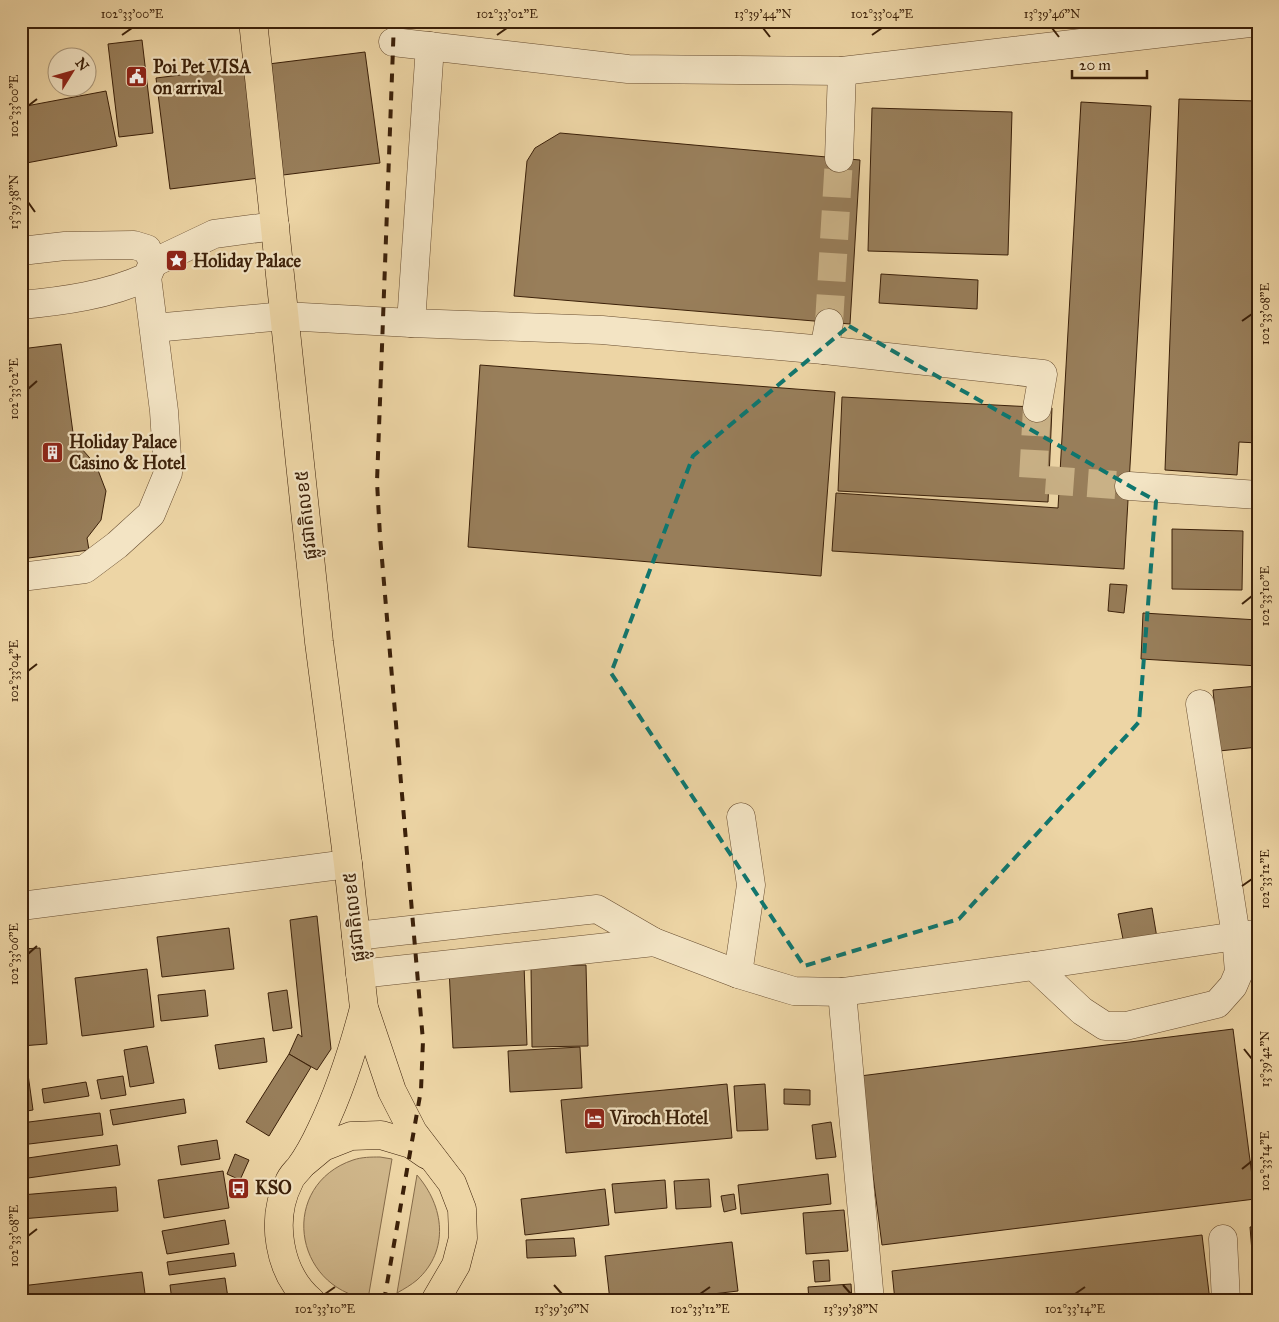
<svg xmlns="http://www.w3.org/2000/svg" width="1279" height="1322" viewBox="0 0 1279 1322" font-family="'IM FELL Great Primer','Noto Sans Khmer',serif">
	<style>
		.green { fill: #cfb68a; stroke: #856b4a }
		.building { fill: #987e5a; stroke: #3b2009 }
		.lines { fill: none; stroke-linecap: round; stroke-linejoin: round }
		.minor-tunnel { stroke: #c9b186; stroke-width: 28; stroke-dasharray: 28 14; stroke-linecap: butt }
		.minor-casing { stroke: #684d30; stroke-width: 29 }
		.highway-casing { stroke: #3b2009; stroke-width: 29 }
		.minor { stroke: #f3e4c4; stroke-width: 28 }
		.highway { stroke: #edd5a5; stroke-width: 28 }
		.rail { stroke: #3b2009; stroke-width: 4; stroke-dasharray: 9 9; stroke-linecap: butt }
		.marked { fill: none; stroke: #0f766e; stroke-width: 4; stroke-dasharray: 10 6; stroke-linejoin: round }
		.ticks { fill: none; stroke: #3b2009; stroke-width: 2 }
		.labels { text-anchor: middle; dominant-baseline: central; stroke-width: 4.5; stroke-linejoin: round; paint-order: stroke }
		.poi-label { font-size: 18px; font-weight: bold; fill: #3b2009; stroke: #f3e4c4; text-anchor: start }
		.street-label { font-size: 18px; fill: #3b2009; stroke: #f3e4c4 }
		.neatline { fill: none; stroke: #3b2009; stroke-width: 2 }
		.ticks-label { font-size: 12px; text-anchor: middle; fill: #3b2009 }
	</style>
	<rect width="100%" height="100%" fill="#edd5a5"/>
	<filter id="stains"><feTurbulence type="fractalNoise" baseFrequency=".004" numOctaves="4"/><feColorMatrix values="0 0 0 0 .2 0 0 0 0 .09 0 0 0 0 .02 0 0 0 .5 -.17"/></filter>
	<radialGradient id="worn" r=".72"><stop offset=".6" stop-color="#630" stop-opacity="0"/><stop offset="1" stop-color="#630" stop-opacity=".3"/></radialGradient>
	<!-- green -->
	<g class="green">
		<path d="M 380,1157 L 392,1159 L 368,1299 C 292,1287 279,1185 353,1160 C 362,1157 371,1157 380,1157 Z"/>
		<path d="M 417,1175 C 444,1206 450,1250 417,1280 C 411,1285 404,1289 397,1293 Z"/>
	</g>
	<!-- building -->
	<g class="building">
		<path d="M 740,21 L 812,21 L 812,24 Z"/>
		<path d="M 142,40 L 153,133 L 119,137 L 108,44 Z"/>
		<path d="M 365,52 L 380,163 L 170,189 L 156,78 Z"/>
		<path d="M 106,91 L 117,146 L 21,164 L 21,107 Z"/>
		<path d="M 1256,93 L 1258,93 L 1258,443 L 1239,442 L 1237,475 L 1165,470 L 1179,99 L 1256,101 Z"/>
		<path d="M 1081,102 L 1151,106 L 1124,569 L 832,551 L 836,493 L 1058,508 Z"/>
		<path d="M 872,108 L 1012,112 L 1008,255 L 868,251 Z"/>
		<path d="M 560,133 L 860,160 L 850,324 L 514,296 L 527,161 L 535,148 Z"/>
		<path d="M 881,274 L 978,280 L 977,309 L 879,303 Z"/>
		<path d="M 61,344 L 74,440 L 96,465 L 106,491 L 101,520 L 87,538 L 89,550 L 21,559 L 21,349 Z"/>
		<path d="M 480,365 L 835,392 L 821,576 L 468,547 Z"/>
		<path d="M 842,397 L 1052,408 L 1048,502 L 838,491 Z"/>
		<path d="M 1172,529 L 1243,531 L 1242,590 L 1172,589 Z"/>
		<path d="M 1110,584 L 1127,585 L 1124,613 L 1108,611 Z"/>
		<path d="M 1143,613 L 1258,620 L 1258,666 L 1141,659 Z"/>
		<path d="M 1258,686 L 1258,747 L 1219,751 L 1213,690 Z"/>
		<path d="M 1258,793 L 1258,817 L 1253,794 Z"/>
		<path d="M 1152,908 L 1157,938 L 1124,944 L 1118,914 Z"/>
		<path d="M 317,916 L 331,1049 L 317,1070 L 289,1054 L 298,1034 L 302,1037 L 290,920 Z"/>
		<path d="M 229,928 L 234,969 L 162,977 L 157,937 Z"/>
		<path d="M 40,948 L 47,1044 L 21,1046 L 21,949 Z"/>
		<path d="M 524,965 L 527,1045 L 453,1048 L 449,969 Z"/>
		<path d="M 586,965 L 588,1046 L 532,1047 L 531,966 Z"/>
		<path d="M 147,969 L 154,1027 L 82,1036 L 75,978 Z"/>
		<path d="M 205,990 L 208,1016 L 161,1021 L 158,995 Z"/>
		<path d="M 287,990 L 292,1028 L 273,1031 L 268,993 Z"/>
		<path d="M 1233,1029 L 1255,1199 L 882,1245 L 860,1076 Z"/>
		<path d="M 264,1038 L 267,1062 L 219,1069 L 215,1045 Z"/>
		<path d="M 147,1046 L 154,1083 L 130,1087 L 124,1050 Z"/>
		<path d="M 580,1047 L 582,1088 L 510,1092 L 508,1051 Z"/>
		<path d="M 289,1054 L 311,1067 L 269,1136 L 246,1122 Z"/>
		<path d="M 27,1067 L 33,1110 L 21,1112 L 21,1068 Z"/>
		<path d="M 123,1076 L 126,1095 L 101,1099 L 97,1080 Z"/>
		<path d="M 86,1082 L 89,1096 L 44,1103 L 42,1089 Z"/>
		<path d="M 727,1084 L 732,1138 L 566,1153 L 561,1100 Z"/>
		<path d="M 765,1084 L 768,1130 L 737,1131 L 734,1086 Z"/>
		<path d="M 784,1089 L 810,1090 L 810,1105 L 784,1104 Z"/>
		<path d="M 184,1099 L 186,1113 L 113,1125 L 110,1110 Z"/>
		<path d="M 100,1113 L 103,1135 L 21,1145 L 21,1123 Z"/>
		<path d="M 831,1122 L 836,1157 L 816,1159 L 812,1125 Z"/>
		<path d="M 217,1140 L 220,1159 L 181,1165 L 178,1146 Z"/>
		<path d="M 117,1145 L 120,1165 L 21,1179 L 21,1159 Z"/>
		<path d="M 235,1154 L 249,1160 L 240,1180 L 227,1174 Z"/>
		<path d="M 223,1171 L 229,1208 L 164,1218 L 158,1180 Z"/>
		<path d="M 828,1174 L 831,1204 L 741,1214 L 738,1185 Z"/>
		<path d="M 709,1179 L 711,1207 L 676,1209 L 674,1181 Z"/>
		<path d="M 665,1180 L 667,1208 L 615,1213 L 612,1184 Z"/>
		<path d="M 116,1187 L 118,1211 L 21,1219 L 21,1195 Z"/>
		<path d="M 605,1189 L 609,1225 L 525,1235 L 521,1199 Z"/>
		<path d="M 734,1194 L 736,1209 L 724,1212 L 721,1196 Z"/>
		<path d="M 844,1210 L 848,1251 L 806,1254 L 803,1213 Z"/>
		<path d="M 225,1220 L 229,1244 L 167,1254 L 162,1231 Z"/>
		<path d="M 1258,1226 L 1258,1301 L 1256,1301 L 1250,1227 Z"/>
		<path d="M 1202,1235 L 1210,1301 L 895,1301 L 892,1271 Z"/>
		<path d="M 574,1238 L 576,1256 L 527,1258 L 526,1240 Z"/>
		<path d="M 732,1242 L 738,1291 L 653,1301 L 610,1301 L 605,1256 Z"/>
		<path d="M 234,1253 L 236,1266 L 169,1275 L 167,1262 Z"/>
		<path d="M 829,1260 L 830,1281 L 815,1282 L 813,1261 Z"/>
		<path d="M 142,1272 L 146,1301 L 21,1301 L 21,1286 Z"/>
		<path d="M 225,1278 L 228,1298 L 203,1301 L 172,1301 L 170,1285 Z"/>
		<path d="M 851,1284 L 852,1301 L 809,1301 L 808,1287 Z"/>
	</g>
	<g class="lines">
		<!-- minor-tunnel -->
		<g class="minor-tunnel">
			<path d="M 829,323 L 839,158"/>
			<path d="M 1037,408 L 1033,479 L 1129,486"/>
		</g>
		<defs>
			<g id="minor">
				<path d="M 393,42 L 628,69 L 842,71 L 1258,22"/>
				<path d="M 839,158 L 842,71"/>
				<path d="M 21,251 L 65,246 L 134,245 L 147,249 L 153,263 L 147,277 C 108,295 64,301 21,305"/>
				<path d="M 153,263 L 214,234 L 275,226"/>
				<path d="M 411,323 L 430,46"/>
				<path d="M 154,328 L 284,316 L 411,323 L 602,330 L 824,350 L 1043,374 L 1037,408"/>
				<path d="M 824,350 L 829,323"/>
				<path d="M 1129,486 L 1258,495"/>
				<path d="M 21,577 L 85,569 L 117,545 L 151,514 L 168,473 L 164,411 L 147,277"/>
				<path d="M 21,906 L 348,864"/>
				<path d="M 356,936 L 597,909 L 654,942 L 738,974 L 794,991 L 842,992 L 1034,966 L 1236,936 L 1258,934"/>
				<path d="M 1034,966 L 1082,1011 L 1105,1026 L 1126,1026 L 1217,1004 L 1233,986 L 1239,972 L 1236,936 L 1200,704"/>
				<path d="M 360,974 L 654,942"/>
				<path d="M 738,974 L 751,885 L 741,817"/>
				<path d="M 842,992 L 870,1301"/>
				<path d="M 1223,1239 L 1226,1301"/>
			</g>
			<g id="highway">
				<path d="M 253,21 L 319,642 L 348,864 L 364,1008 L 392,1091 L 413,1132 L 452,1183 L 462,1209 L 463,1238 L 456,1265 L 435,1301"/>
				<path d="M 305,1162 L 323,1147 L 351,1136 L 381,1135 L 411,1144 L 427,1155"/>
				<path d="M 311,1301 C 278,1273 270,1219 289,1182 C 291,1176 296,1172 300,1167 C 308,1156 315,1143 321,1130 C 340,1091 353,1050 364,1008"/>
			</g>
		</defs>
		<!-- minor casing -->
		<use href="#minor" class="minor-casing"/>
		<!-- highway casing -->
		<use href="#highway" class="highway-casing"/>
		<!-- minor -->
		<use href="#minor" class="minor"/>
		<!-- highway -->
		<use href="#highway" class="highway"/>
		<!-- rail -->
		<path class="rail" d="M 384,1301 L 421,1090 L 423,1041 L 380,536 L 377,482 L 394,21"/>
	</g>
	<!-- marked area -->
	<path class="marked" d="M 849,326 L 1156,501 L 1139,722 L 959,919 L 804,966 L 611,673 L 693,456 Z"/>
	<!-- ticks -->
	<path class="ticks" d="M 763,28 L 770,37M 1052,28 L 1059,37M 122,35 L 132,28M 497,35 L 507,28M 872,35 L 882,28M 28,106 L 37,99M 28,202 L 35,212M 1242,321 L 1252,314M 28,389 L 37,381M 1242,604 L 1252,596M 28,671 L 37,664M 1242,886 L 1252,879M 28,954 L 37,946M 1244,1049 L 1252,1059M 1242,1169 L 1252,1161M 28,1236 L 37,1229M 554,1285 L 562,1294M 843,1285 L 851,1294M 325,1294 L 335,1287M 700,1294 L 710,1287M 1075,1294 L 1085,1287"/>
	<!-- icons -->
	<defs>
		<symbol id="civic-square" viewBox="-11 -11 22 22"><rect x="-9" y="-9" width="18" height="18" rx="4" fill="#8f2418" stroke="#f3e4c4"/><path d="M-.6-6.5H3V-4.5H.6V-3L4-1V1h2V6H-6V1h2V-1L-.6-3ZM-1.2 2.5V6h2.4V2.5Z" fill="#fff"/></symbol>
		<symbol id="sight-square" viewBox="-11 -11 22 22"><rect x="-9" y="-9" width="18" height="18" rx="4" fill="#8f2418" stroke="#f3e4c4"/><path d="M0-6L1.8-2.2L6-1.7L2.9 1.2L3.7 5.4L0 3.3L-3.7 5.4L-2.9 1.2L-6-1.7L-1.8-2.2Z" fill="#fff"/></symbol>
		<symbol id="building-square" viewBox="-11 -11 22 22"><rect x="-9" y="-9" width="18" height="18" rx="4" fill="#8f2418" stroke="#f3e4c4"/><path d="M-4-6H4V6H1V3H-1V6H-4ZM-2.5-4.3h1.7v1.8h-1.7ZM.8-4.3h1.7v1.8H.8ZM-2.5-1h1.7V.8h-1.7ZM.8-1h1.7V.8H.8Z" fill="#fff"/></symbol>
		<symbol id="hotel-square" viewBox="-11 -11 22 22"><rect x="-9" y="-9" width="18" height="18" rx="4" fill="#8f2418" stroke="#f3e4c4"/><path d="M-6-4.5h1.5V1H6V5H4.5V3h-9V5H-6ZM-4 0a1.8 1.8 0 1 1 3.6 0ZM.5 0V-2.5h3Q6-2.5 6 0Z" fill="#fff"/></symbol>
		<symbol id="bus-square" viewBox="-11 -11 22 22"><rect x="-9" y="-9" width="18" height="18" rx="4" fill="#8f2418" stroke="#f3e4c4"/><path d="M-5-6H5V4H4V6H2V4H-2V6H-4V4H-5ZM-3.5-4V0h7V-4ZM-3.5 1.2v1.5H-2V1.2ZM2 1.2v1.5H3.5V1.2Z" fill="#fff"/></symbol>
	</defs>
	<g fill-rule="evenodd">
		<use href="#civic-square" x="124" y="64" width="25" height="25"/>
		<use href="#sight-square" x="164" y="248" width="25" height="25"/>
		<use href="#building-square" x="40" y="440" width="25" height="25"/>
		<use href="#hotel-square" x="582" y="1106" width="25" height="25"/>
		<use href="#bus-square" x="226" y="1176" width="25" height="25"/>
	</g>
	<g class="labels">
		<!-- poi labels -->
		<g class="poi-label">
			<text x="153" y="67">Poi Pet VISA<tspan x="153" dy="21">on arrival</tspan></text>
			<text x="193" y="261">Holiday Palace</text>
			<text x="69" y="442">Holiday Palace<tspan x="69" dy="21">Casino &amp; Hotel</tspan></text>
			<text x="610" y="1118">Viroch Hotel</text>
			<text x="255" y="1188">KSO</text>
		</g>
		<!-- street labels -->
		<g class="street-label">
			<text transform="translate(306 515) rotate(-96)">ផ្លូវជាតិលេខ៥</text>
			<text transform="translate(354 917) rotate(-96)">ផ្លូវជាតិលេខ៥</text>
		</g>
	</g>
	<!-- margin -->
	<rect width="1279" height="1322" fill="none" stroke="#edd5a5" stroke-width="55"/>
	<!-- north arrow -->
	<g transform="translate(72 72) rotate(53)"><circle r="24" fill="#f3e4c4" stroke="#a99679"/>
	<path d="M0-4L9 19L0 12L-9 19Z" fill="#8f2418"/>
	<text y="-8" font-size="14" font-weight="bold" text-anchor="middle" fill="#3b2009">N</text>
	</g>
	<!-- scale -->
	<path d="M1072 70v8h75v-8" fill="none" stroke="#3b2009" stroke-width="2.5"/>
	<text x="1079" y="70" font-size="15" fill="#3b2009" stroke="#f3e4c4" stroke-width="4" paint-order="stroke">20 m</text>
	<rect x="28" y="28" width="1224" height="1266" class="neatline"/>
	<g class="ticks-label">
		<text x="132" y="18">102°33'00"E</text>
		<text x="507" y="18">102°33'02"E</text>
		<text x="763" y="18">13°39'44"N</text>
		<text x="882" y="18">102°33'04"E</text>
		<text x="1052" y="18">13°39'46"N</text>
		<text transform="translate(14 106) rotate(-90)" y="4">102°33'00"E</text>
		<text transform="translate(14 202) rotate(-90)" y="4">13°39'38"N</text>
		<text transform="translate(1265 314) rotate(-90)" y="4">102°33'08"E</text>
		<text transform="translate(14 389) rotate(-90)" y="4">102°33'02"E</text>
		<text transform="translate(1265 596) rotate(-90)" y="4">102°33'10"E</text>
		<text transform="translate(14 671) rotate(-90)" y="4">102°33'04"E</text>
		<text transform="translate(1265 879) rotate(-90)" y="4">102°33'12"E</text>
		<text transform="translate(14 954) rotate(-90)" y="4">102°33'06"E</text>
		<text transform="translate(1265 1059) rotate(-90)" y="4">13°39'42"N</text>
		<text transform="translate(1265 1161) rotate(-90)" y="4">102°33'14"E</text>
		<text transform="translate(14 1236) rotate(-90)" y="4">102°33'08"E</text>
		<text x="325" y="1313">102°33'10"E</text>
		<text x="562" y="1313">13°39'36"N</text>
		<text x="700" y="1313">102°33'12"E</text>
		<text x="851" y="1313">13°39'38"N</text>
		<text x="1075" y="1313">102°33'14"E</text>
	</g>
	<rect width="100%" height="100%" filter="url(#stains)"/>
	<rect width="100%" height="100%" fill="url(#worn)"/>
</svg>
